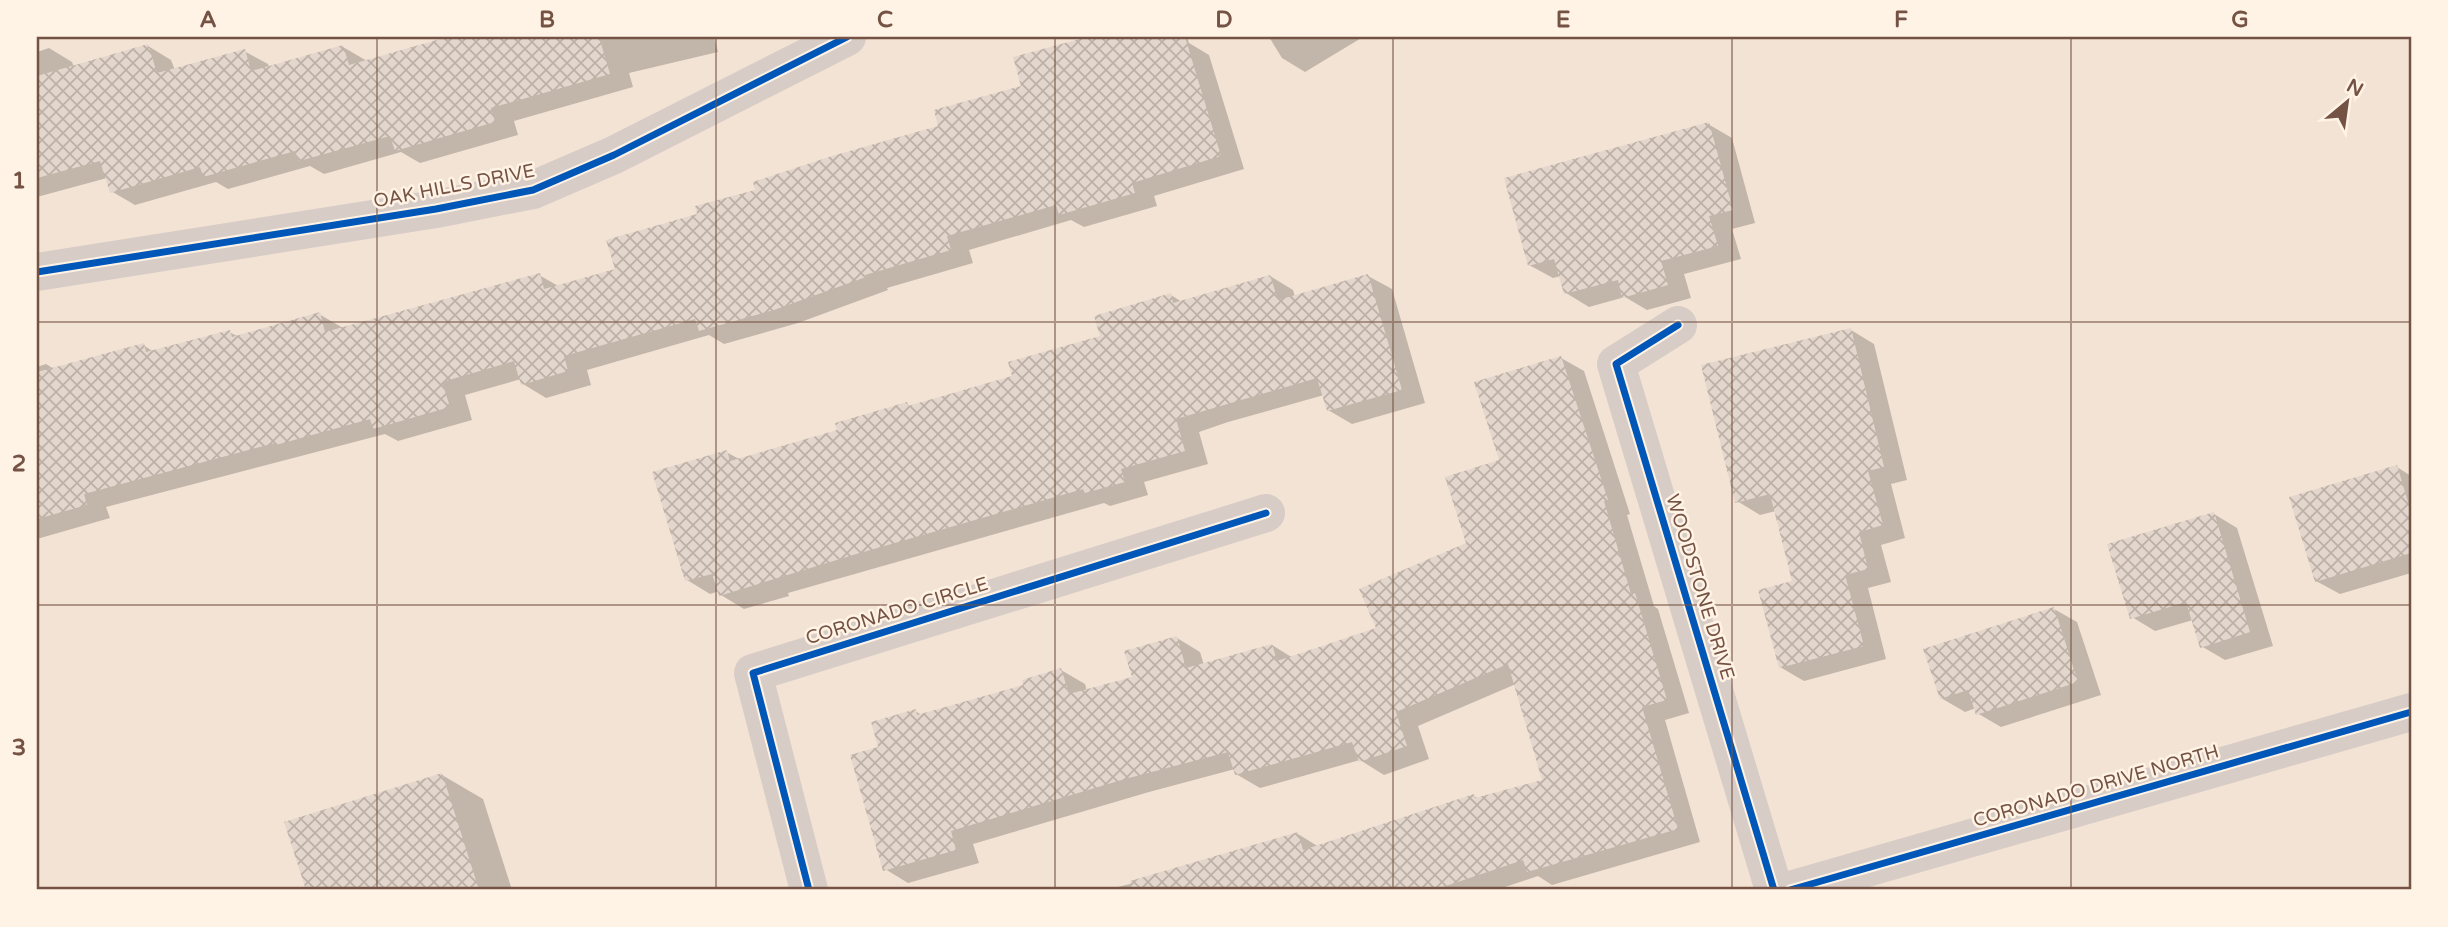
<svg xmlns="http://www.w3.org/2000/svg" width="2448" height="927" viewBox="0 0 2448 927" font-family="'Varela Round',sans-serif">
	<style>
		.residential { fill: #f3e3d4 }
		.shadow { fill: #0003 }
		.building { fill: url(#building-cross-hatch) }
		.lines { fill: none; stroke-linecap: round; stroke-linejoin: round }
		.minor { stroke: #d8ccc7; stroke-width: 38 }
		.cycleway-casing { stroke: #fff3e5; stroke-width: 11 }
		.cycleway { stroke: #0057b8; stroke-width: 7 }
		.grid { fill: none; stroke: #755344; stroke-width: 2; stroke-opacity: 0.55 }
		.labels { text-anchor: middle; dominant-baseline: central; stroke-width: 5; stroke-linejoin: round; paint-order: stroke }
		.street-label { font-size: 19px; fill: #755344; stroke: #fff3e5 }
		.neatline { fill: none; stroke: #755344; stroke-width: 2.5 }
		.grid-label { font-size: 23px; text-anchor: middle; font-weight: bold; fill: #755344 }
	</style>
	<defs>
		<pattern id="building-cross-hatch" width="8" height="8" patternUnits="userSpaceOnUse" patternTransform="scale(1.75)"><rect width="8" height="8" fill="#e3d6cc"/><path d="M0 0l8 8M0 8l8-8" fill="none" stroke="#bdb0a7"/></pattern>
	</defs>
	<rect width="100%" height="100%" fill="#f6eee5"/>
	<!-- residential -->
	<rect class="residential" x="37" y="37" width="2374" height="853"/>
	<!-- shadow -->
	<g class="shadow">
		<path d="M 454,37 L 714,37 L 718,52 L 629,73 L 633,87 L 514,121 L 518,135 L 420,163 L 401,152 L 324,174 L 310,166 L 228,189 L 216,182 L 135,205 L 111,191 L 107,178 L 37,197 L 37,52 L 49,48 L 72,62 L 74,67 L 148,46 L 171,60 L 175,70 L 244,51 L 268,64 L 269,68 L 343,47 L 367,61 Z"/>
		<path d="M 1093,37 L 1187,37 L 1189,43 L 1209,55 L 1244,169 L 1154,196 L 1157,206 L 1084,227 L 1071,220 L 969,250 L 973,263 L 887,288 L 888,290 L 798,323 L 724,344 L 709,335 L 587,370 L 591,385 L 546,398 L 523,384 L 521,379 L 465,395 L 472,420 L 398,441 L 385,434 L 106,507 L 110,518 L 37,539 L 37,367 L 46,364 L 54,369 L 143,345 L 154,352 L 229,332 L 239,337 L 319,314 L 343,328 L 539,275 L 560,287 L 617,270 L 699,215 L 758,191 L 941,127 L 1023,87 L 1015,58 Z"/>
		<path d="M 1269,37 L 1363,37 L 1305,72 L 1282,58 Z"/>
		<path d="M 1708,124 L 1732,138 L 1755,223 L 1732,229 L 1741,259 L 1684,274 L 1691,298 L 1647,310 L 1625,297 L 1589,307 L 1566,293 L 1561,276 L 1553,278 L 1529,265 Z"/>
		<path d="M 1270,276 L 1293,290 L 1295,297 L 1368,276 L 1392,289 L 1425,403 L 1352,424 L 1328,410 L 1324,395 L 1228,422 L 1199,432 L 1208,464 L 1144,482 L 1148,495 L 1110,506 L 1104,503 L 788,593 L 789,596 L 744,609 L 721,595 L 719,591 L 710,594 L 687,580 L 726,452 L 741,460 L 839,431 L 906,404 L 911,407 L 1014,377 L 1102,337 L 1171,295 L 1182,302 Z"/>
		<path d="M 1851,330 L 1874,344 L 1907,480 L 1891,484 L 1905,538 L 1881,545 L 1891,582 L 1868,588 L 1886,659 L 1804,681 L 1780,667 L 1795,582 L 1776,511 L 1760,515 L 1737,501 Z"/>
		<path d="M 1561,358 L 1584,371 L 1630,514 L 1627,515 L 1654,606 L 1658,609 L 1689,713 L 1665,720 L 1700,842 L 1552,885 L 1538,876 L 1496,890 L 1106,890 L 1181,871 L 1298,834 L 1319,847 L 1474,796 L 1479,799 L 1544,781 L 1516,684 L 1418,726 L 1429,759 L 1384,775 L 1360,760 L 1260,788 L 1236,774 L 1235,769 L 1149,792 L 973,844 L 979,863 L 908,883 L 885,869 L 915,711 L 922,715 L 1025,686 L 1061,670 L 1085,684 L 1087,691 L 1134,679 L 1177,638 L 1200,652 L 1204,665 L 1272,645 L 1293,658 L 1378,629 L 1469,544 L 1501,461 Z"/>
		<path d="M 2397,467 L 2411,476 L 2411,573 L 2340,594 L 2316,581 Z"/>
		<path d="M 2214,514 L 2237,528 L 2273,646 L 2225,660 L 2201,646 L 2193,620 L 2155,631 L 2132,617 Z"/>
		<path d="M 2054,609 L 2077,622 L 2101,695 L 2001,727 L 1977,713 L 1976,708 L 1965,712 L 1941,698 Z"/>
		<path d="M 442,775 L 483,799 L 512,890 L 308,890 L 286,823 Z"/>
	</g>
	<!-- building -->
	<g class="building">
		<path d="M 447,37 L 599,37 L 610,74 L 491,108 L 495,122 L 395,151 L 390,136 L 299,161 L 295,151 L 203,177 L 200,167 L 110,193 L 100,161 L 37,178 L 37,76 L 148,44 L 157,73 L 245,49 L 251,71 L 343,45 L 349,65 Z"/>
		<path d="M 1087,37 L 1185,37 L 1221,156 L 1132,183 L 1135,193 L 1059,215 L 1056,205 L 947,236 L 951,250 L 865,275 L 866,277 L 774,310 L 699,331 L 695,319 L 564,356 L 568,371 L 521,385 L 514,361 L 442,382 L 450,407 L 373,429 L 370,419 L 276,445 L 275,443 L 84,494 L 87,505 L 37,519 L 37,372 L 144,343 L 146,352 L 230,330 L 232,337 L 320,312 L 325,332 L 540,273 L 544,289 L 615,269 L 606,240 L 697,214 L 695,206 L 755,190 L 753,182 L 832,156 L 938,126 L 934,110 L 1021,86 L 1013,57 Z"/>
		<path d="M 1709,122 L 1733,210 L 1709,216 L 1718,246 L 1661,261 L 1668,285 L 1622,298 L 1618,280 L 1564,294 L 1554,259 L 1528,266 L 1504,178 Z"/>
		<path d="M 1368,274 L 1402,390 L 1327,411 L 1317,378 L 1176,419 L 1185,451 L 1121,469 L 1125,482 L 1085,493 L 1083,489 L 853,555 L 719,596 L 712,574 L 685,581 L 652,472 L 727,450 L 730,461 L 837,430 L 835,423 L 907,402 L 908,406 L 1012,376 L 1008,362 L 1100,336 L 1094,316 L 1171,293 L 1173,303 L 1270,275 L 1278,300 Z"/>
		<path d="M 1851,328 L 1884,467 L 1868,471 L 1883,525 L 1859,532 L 1868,569 L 1845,575 L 1864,646 L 1779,668 L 1758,590 L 1792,581 L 1770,494 L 1735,503 L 1701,365 Z"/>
		<path d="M 1561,356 L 1608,500 L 1604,501 L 1631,594 L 1635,593 L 1667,700 L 1642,707 L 1678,829 L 1527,872 L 1523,860 L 1434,890 L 1131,890 L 1130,881 L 1298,832 L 1303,850 L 1474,794 L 1475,798 L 1542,780 L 1508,664 L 1396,712 L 1407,746 L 1359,762 L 1352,742 L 1235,775 L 1228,752 L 1125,779 L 951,831 L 956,850 L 883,871 L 850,755 L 878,747 L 871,722 L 916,709 L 917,715 L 1023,685 L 1022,680 L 1061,668 L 1069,694 L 1132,677 L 1124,651 L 1177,636 L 1186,668 L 1272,644 L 1277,661 L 1376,628 L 1359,589 L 1466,543 L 1445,477 L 1499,460 L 1474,382 Z"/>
		<path d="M 2397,465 L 2411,512 L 2411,553 L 2315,582 L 2289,497 Z"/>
		<path d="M 2214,512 L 2250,632 L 2200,648 L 2186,602 L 2130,619 L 2107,544 Z"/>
		<path d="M 2054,607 L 2078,682 L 1976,715 L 1968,690 L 1940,699 L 1923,649 Z"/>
		<path d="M 442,773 L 479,890 L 306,890 L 284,822 Z"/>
	</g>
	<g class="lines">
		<!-- minor -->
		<g class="minor">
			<path d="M 37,272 L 436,209 L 533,190 L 614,155 L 847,37"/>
			<path d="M 1678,325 L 1616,364 L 1774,890"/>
			<path d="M 809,890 L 753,673 L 1266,513"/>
			<path d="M 1790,890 L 2411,712"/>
		</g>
		<defs>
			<g id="cycleway">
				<path d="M 37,272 L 436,209 L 533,190 L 614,155 L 847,37"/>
				<path d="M 1678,325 L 1616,364 L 1774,890"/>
				<path d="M 809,890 L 753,673 L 1266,513"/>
				<path d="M 1790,890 L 2411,712"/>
			</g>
		</defs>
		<!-- cycleway casing -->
		<use href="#cycleway" class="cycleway-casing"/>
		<!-- cycleway -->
		<use href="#cycleway" class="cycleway"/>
	</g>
	<!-- grid -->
	<path class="grid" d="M 377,37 L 377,890M 716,37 L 716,890M 1055,37 L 1055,890M 1393,37 L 1393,890M 1732,37 L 1732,890M 2071,37 L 2071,890M 37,322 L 2411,322M 37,605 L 2411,605"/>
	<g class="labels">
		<!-- street labels -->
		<g class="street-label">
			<text transform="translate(454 186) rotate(-11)">OAK HILLS DRIVE</text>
			<text transform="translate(1700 587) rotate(73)">WOODSTONE DRIVE</text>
			<text transform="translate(897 611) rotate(-17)">CORONADO CIRCLE</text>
			<text transform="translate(2096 786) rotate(-16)">CORONADO DRIVE NORTH</text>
		</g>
	</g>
	<!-- border -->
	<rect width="2448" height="927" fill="none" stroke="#fff3e5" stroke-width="77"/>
	<!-- north arrow -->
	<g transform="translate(2347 102) rotate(29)" stroke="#fff3e5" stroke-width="5" paint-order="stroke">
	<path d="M0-5L12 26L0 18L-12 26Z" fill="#755344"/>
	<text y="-10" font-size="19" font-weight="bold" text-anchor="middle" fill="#755344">N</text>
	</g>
	<rect x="38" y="38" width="2372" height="850" class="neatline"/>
	<g class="grid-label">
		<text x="208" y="27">A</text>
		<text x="547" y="27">B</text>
		<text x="885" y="27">C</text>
		<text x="1224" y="27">D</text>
		<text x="1563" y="27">E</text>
		<text x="1901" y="27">F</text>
		<text x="2240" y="27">G</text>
		<text x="19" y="188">1</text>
		<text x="19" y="471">2</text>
		<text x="19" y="755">3</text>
	</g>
</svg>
